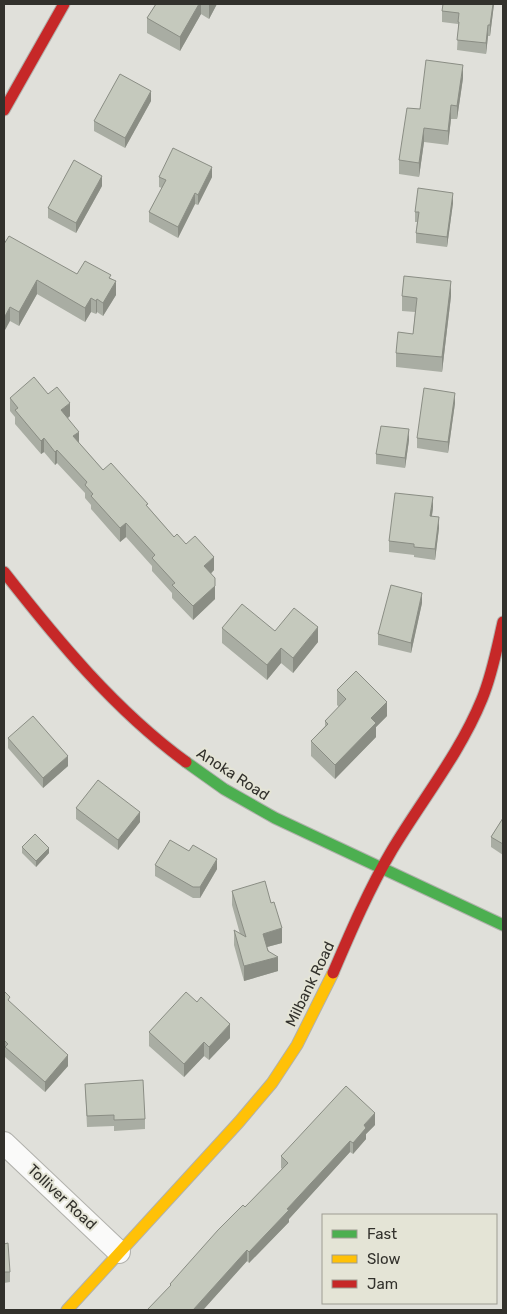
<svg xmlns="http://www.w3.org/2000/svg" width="507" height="1314" viewBox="0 0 507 1314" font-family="Rubik,sans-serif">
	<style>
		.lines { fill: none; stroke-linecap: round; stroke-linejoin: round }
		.street-casing { stroke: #b1b1ac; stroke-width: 24 }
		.fast-casing { stroke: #b1b1ac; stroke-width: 13 }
		.slow-casing { stroke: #b1b1ac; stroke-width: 13 }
		.jam-casing { stroke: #b1b1ac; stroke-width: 13 }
		.street { stroke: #fafaf9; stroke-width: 22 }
		.fast { stroke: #4caf50; stroke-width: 11 }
		.slow { stroke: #ffc107; stroke-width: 11 }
		.jam { stroke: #c62828; stroke-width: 11 }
		.wall { fill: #a9ada3 }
		.shaded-wall { fill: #8a8d84 }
		.building { fill: #c5c9bd; stroke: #8a8d84 }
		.labels { text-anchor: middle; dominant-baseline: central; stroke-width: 4; stroke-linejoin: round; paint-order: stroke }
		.street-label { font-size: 15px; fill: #32312c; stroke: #e4e4d6 }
	</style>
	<rect width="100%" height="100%" fill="#e0e0da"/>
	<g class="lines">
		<defs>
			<path id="street" d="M 4,1143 L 119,1252"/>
			<path id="fast" d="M 186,762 L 224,789 L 275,818 L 503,925"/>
			<path id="slow" d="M 67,1310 L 239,1122 L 272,1083 L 297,1045 L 333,973"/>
			<g id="jam">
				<path d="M 4,110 L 64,4"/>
				<path d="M 4,572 C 58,641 115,710 186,762"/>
				<path d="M 333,973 C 351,931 369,889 392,850 C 422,800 460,753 482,699 C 492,675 497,648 503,622"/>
			</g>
		</defs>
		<!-- street casing -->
		<use href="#street" class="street-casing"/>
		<!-- fast casing -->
		<use href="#fast" class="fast-casing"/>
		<!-- slow casing -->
		<use href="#slow" class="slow-casing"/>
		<!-- jam casing -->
		<use href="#jam" class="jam-casing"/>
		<!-- street -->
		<use href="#street" class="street"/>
		<!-- fast -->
		<use href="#fast" class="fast"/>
		<!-- slow -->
		<use href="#slow" class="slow"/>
		<!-- jam -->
		<use href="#jam" class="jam"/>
	</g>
	<!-- wall -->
	<g class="wall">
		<path d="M 156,4 L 217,4 L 209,19 L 201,14 L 180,51 L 147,33 L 147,18 Z"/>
		<path d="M 494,4 L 490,36 L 488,36 L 486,54 L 457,50 L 458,32 L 458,24 L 442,22 L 442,11 Z"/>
		<path d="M 463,78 L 457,119 L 451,119 L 448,145 L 424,142 L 419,177 L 399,174 L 399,160 L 420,109 Z"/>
		<path d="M 151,101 L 125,148 L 94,131 L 94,121 Z"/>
		<path d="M 159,177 L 212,177 L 198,205 L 195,204 L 178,238 L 149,222 L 149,212 L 162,188 L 159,187 Z"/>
		<path d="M 102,186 L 76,233 L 48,218 L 48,208 Z"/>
		<path d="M 453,203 L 447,247 L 416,243 L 416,233 L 417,222 L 415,222 L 415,212 Z"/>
		<path d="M 4,244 L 77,274 L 111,278 L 116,295 L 103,316 L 97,312 L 96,314 L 91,312 L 85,322 L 37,294 L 19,326 L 10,321 Z"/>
		<path d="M 402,296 L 451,296 L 442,372 L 396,367 L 396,353 L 413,334 L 415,312 L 402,311 Z"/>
		<path d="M 48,394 L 70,416 L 68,418 L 79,443 L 103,470 L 148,507 L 174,537 L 186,544 L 214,570 L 211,574 L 215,599 L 193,620 L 172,598 L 172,593 L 152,571 L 152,566 L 126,537 L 120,542 L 91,509 L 91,505 L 85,498 L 85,493 L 57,463 L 55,465 L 44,452 L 41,454 L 15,424 L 15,417 L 10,411 L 10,398 Z"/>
		<path d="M 455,403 L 448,453 L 417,448 L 417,438 Z"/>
		<path d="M 409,440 L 405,468 L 376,464 L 376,454 Z"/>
		<path d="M 433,508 L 432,516 L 439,528 L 435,560 L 414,557 L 414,555 L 389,552 L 389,541 Z"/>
		<path d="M 422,603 L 411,653 L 378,645 L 378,634 Z"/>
		<path d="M 222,628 L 275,631 L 318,642 L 293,673 L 281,663 L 267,680 L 222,643 Z"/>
		<path d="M 337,690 L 387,716 L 376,727 L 376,737 L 335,779 L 311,756 L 311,741 L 325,726 L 325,721 L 339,707 L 337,705 Z"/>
		<path d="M 8,738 L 68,766 L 43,788 L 8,748 Z"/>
		<path d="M 76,808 L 140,822 L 118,850 L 76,819 Z"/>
		<path d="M 503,818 L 503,855 L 491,847 L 491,837 Z"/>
		<path d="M 22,847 L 49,853 L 36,867 L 22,853 Z"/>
		<path d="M 155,865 L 217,869 L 200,898 L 193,898 L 155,876 Z"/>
		<path d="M 232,891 L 282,943 L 267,947 L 278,971 L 244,981 L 234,945 L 234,930 L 240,934 L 232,905 Z"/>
		<path d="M 4,991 L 10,1003 L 68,1066 L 45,1092 L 5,1057 L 5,1052 L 4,1050 Z"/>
		<path d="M 149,1032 L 230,1038 L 209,1060 L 204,1056 L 184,1077 L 149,1046 Z"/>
		<path d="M 85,1084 L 145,1119 L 145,1129 L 114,1131 L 114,1126 L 87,1127 Z"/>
		<path d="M 375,1125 L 366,1134 L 366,1139 L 353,1154 L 350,1152 L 289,1219 L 289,1222 L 249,1263 L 247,1261 L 203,1310 L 147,1310 L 170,1287 L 170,1284 L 282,1169 L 281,1168 L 281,1156 Z"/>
		<path d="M 4,1244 L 10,1272 L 10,1282 L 4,1283 Z"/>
	</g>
	<!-- shaded-wall -->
	<g class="shaded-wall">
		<path d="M 199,4 L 201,4 L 201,14 L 180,51 L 180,37 Z"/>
		<path d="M 209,4 L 217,4 L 209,19 Z"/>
		<path d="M 493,4 L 494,4 L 490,36 L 490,25 Z"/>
		<path d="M 488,25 L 488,36 L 486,54 L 486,43 Z"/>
		<path d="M 463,65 L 463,78 L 457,119 L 457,106 Z"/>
		<path d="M 151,91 L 151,101 L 125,148 L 125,138 Z"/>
		<path d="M 451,105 L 451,119 L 448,145 L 448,131 Z"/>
		<path d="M 424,128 L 424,142 L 419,177 L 419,163 Z"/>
		<path d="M 212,167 L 212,177 L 198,205 L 198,195 Z"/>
		<path d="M 102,176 L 102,186 L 76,233 L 76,223 Z"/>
		<path d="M 195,193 L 195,204 L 178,238 L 178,227 Z"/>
		<path d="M 453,193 L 453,203 L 447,247 L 447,237 Z"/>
		<path d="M 37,280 L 37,294 L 19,326 L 19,312 Z"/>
		<path d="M 116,281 L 116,295 L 103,316 L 103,303 Z"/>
		<path d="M 451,281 L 451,296 L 442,372 L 442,357 Z"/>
		<path d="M 91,298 L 91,312 L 85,322 L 85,308 Z"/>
		<path d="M 97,299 L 97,312 L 96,314 L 96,301 Z"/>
		<path d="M 10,307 L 10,321 L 4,332 L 4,318 Z"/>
		<path d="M 455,393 L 455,403 L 448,453 L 448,442 Z"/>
		<path d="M 70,403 L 70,416 L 61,424 L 61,410 Z"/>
		<path d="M 409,429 L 409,440 L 405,468 L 405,458 Z"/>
		<path d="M 79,432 L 79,445 L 73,436 Z"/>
		<path d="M 44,438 L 44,452 L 41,454 L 41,441 Z"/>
		<path d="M 57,450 L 57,463 L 55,465 L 55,452 Z"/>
		<path d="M 433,497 L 433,508 L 430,527 L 430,516 Z"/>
		<path d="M 439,517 L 439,528 L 435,560 L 435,549 Z"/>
		<path d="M 126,523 L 126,537 L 120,542 L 120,528 Z"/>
		<path d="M 214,557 L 214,570 L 204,580 L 204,566 Z"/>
		<path d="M 215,586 L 215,599 L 193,620 L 193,606 Z"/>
		<path d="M 422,593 L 422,603 L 411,653 L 411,643 Z"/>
		<path d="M 318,627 L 318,642 L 293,673 L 293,658 Z"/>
		<path d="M 281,648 L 281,663 L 267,680 L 267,665 Z"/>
		<path d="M 387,702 L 387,716 L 376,727 L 376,737 L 335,779 L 335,765 L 371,718 Z"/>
		<path d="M 68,756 L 68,766 L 43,788 L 43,778 Z"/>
		<path d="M 140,812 L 140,822 L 118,850 L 118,840 Z"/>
		<path d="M 49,848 L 49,853 L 36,867 L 36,861 Z"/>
		<path d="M 217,859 L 217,869 L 200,898 L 200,887 Z"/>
		<path d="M 282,928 L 282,943 L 263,948 L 263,934 Z"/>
		<path d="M 278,957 L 278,971 L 244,981 L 244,966 Z"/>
		<path d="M 230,1024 L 230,1038 L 209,1060 L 209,1047 Z"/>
		<path d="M 204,1042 L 204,1056 L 184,1077 L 184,1064 Z"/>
		<path d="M 68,1055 L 68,1066 L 45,1092 L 45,1082 Z"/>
		<path d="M 375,1113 L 375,1125 L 366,1134 L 366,1139 L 353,1154 L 353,1143 L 364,1125 Z"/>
		<path d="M 350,1141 L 350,1152 L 289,1219 L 289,1222 L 249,1263 L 249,1252 L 287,1209 Z"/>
		<path d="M 247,1250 L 247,1261 L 203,1310 L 193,1310 Z"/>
	</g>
	<!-- building -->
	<g class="building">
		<path d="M 156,4 L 199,4 L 180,37 L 147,18 Z"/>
		<path d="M 443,4 L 493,4 L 490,25 L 488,25 L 486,43 L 457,40 L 459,22 L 458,22 L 459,13 L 442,11 Z"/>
		<path d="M 426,60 L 463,65 L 457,106 L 451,105 L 448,131 L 424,128 L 419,163 L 399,160 L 407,108 L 420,109 Z"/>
		<path d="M 120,74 L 151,91 L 125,138 L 94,121 Z"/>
		<path d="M 173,148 L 212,167 L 198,195 L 195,193 L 178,227 L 149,212 L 166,180 L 159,177 Z"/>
		<path d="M 74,160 L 102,176 L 76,223 L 48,208 Z"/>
		<path d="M 418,188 L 453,193 L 447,237 L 416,233 L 419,212 L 415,212 Z"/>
		<path d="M 9,236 L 77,274 L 85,261 L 111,275 L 109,278 L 116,281 L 103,303 L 97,299 L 96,301 L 91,298 L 85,308 L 37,280 L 19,312 L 10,307 L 4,318 L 4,244 Z"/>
		<path d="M 404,276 L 451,281 L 442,357 L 396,353 L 398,332 L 413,334 L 417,298 L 402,296 Z"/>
		<path d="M 34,377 L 48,394 L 57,387 L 70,403 L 61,410 L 79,432 L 73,436 L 103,470 L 111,463 L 148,504 L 146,505 L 174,537 L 177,534 L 186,544 L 195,536 L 214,557 L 204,566 L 215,578 L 215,586 L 193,606 L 172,585 L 175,583 L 152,558 L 155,555 L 126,523 L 120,528 L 91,496 L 93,494 L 85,485 L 87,482 L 57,450 L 55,452 L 44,438 L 41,441 L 15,410 L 18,408 L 10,398 Z"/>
		<path d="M 424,388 L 455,393 L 448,442 L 417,438 Z"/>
		<path d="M 381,426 L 409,429 L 405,458 L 376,454 Z"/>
		<path d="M 395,493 L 433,497 L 430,516 L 439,517 L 435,549 L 414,547 L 414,544 L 389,541 Z"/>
		<path d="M 391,585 L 422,593 L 411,643 L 378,634 Z"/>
		<path d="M 242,604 L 275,631 L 294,608 L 318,627 L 293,658 L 281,648 L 267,665 L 222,628 Z"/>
		<path d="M 356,671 L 387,702 L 371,718 L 376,723 L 335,765 L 311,741 L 328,724 L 325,721 L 346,699 L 337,690 Z"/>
		<path d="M 33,716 L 68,756 L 43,778 L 8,738 Z"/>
		<path d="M 98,780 L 140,812 L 118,840 L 76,808 Z"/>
		<path d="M 503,818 L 503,844 L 491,837 Z"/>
		<path d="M 35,834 L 49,848 L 36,861 L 22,847 Z"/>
		<path d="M 170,840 L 189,851 L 193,845 L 217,859 L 200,887 L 193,887 L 155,865 Z"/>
		<path d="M 265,881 L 271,903 L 274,902 L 282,928 L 263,934 L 268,951 L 278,957 L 244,966 L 234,930 L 246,937 L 232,891 Z"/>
		<path d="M 4,991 L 10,997 L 8,1000 L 68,1055 L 45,1082 L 5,1047 L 8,1044 L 4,1040 Z"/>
		<path d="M 186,992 L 197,1002 L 201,997 L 230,1024 L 209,1047 L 204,1042 L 184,1064 L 149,1032 Z"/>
		<path d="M 143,1080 L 145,1119 L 114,1120 L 114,1115 L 87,1116 L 85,1084 Z"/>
		<path d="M 346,1086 L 375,1113 L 364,1125 L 366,1128 L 353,1143 L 350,1141 L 287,1209 L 289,1210 L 249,1252 L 247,1250 L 193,1310 L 147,1310 L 171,1285 L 170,1284 L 218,1230 L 243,1205 L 245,1207 L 288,1163 L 281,1156 Z"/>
		<path d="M 8,1243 L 10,1272 L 4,1272 L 4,1244 Z"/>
	</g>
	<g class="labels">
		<!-- street labels -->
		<g class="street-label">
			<text transform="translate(233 774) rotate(33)">Anoka Road</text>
			<text transform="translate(310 984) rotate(-64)">Milbank Road</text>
			<text transform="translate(62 1197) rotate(43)">Tolliver Road</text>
		</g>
	</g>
	<!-- border -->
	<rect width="507" height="1314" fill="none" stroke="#32312c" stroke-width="10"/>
	<!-- legend -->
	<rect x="322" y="1214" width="175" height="90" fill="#e4e4d6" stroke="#9d9c92"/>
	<rect x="332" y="1230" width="25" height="8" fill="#4caf50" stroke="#9d9c92"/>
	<text x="367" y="1239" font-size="15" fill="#32312c">Fast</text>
	<rect x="332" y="1255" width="25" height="8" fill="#ffc107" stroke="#9d9c92"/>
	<text x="367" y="1264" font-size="15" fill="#32312c">Slow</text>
	<rect x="332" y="1280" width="25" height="8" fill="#c62828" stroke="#9d9c92"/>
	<text x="367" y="1289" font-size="15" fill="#32312c">Jam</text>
</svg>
